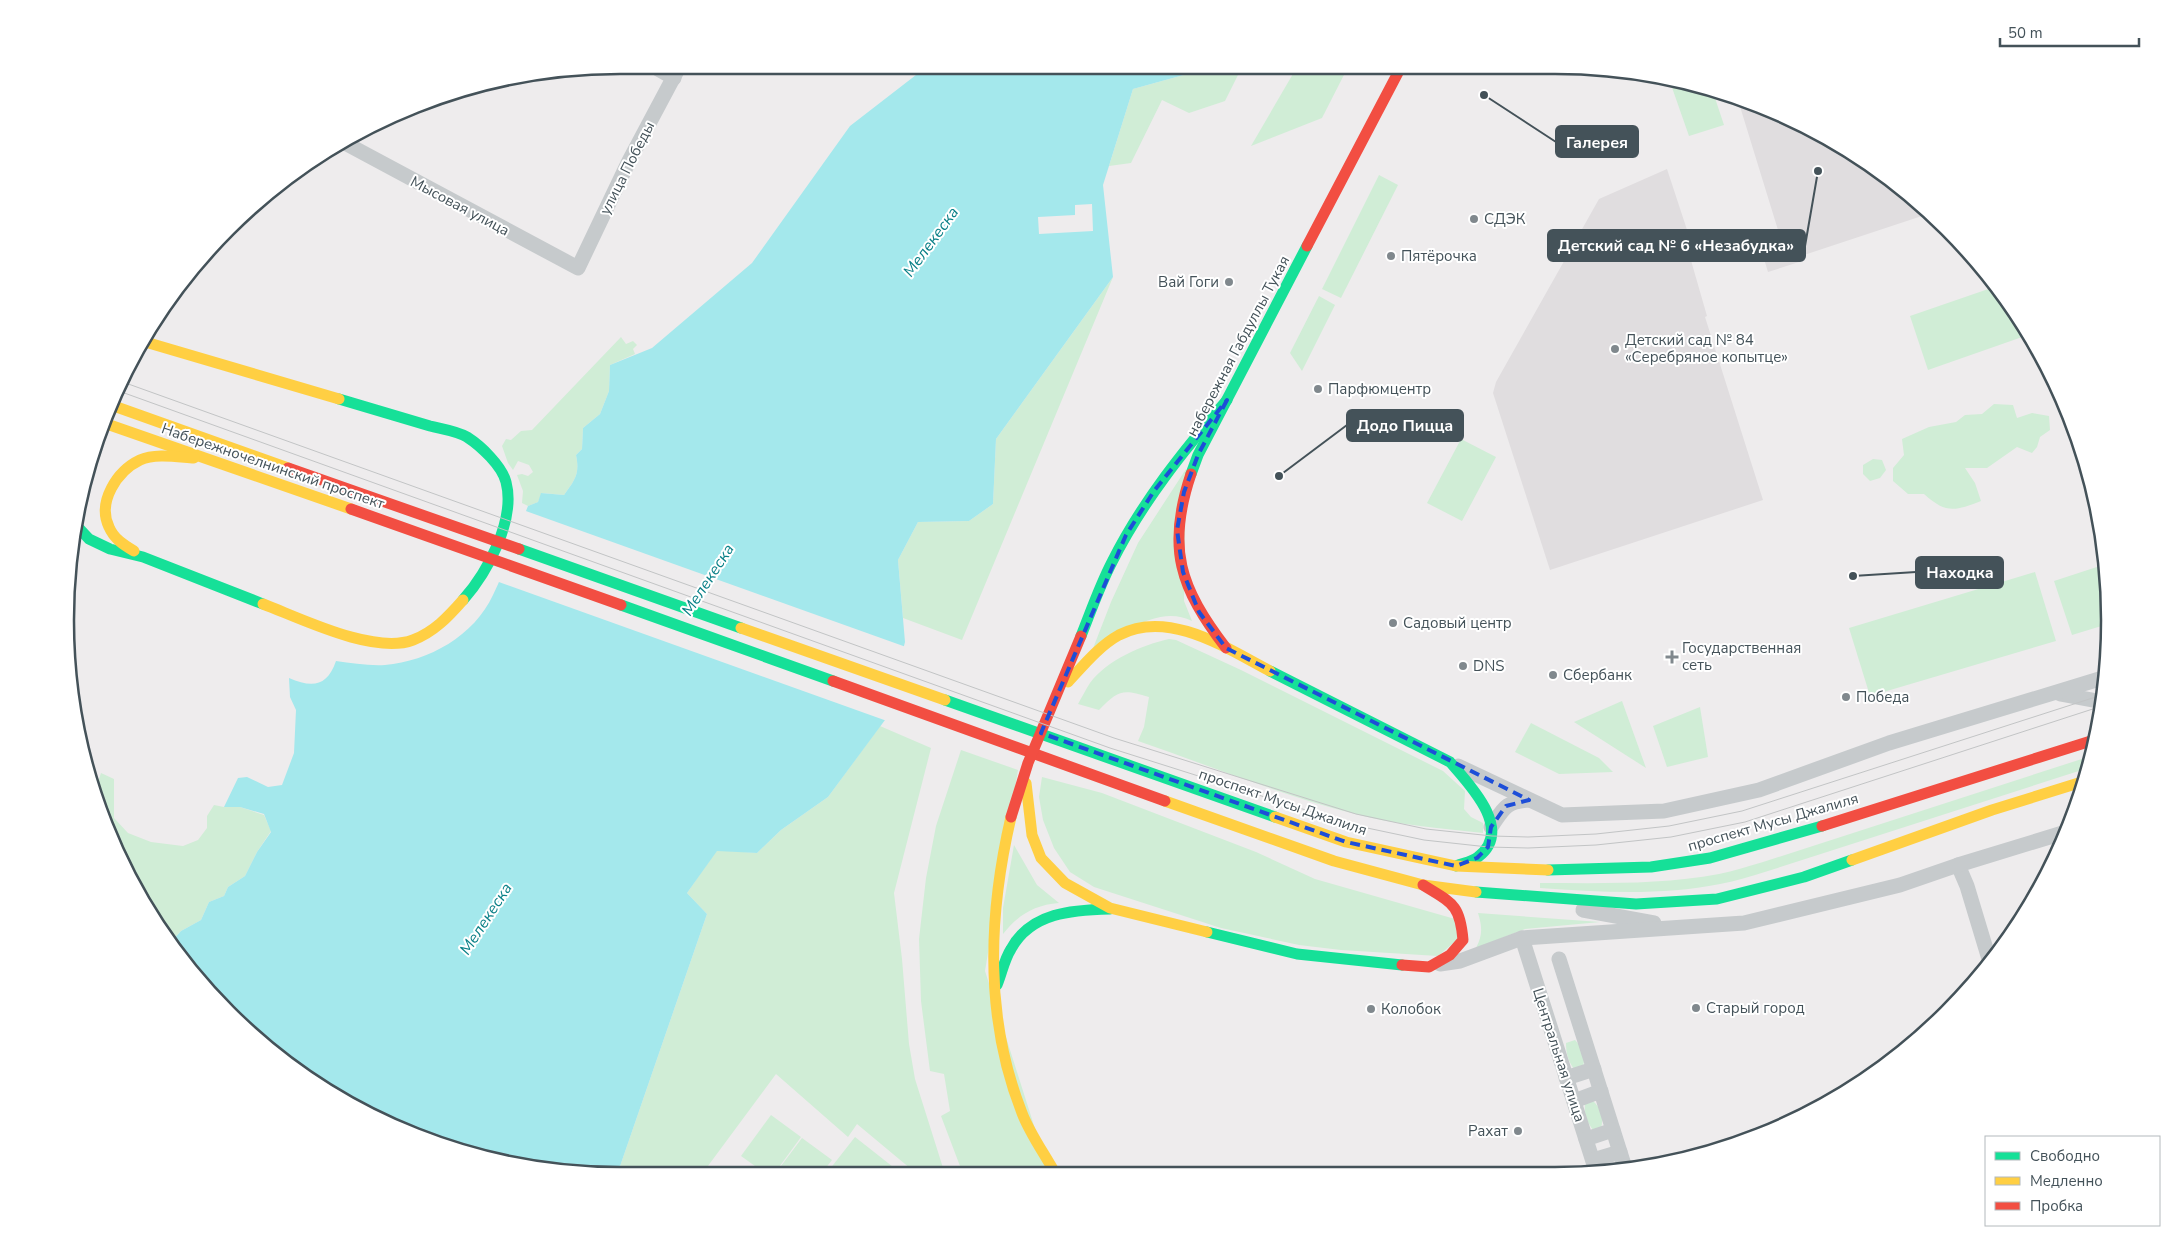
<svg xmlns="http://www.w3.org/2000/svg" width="2175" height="1241" viewBox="0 0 2175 1241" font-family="'Nunito Sans',sans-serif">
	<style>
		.education { fill: #e0dddf }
		.green { fill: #d0edd6 }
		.water { fill: #a4e8ec }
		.pier { fill: #eeeced }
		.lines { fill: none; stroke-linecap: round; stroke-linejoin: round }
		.street { stroke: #c6cacc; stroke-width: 15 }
		.fast { stroke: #16e098; stroke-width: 11 }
		.slow { stroke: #ffcf43; stroke-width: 11 }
		.jam { stroke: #f24e42; stroke-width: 11 }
		.tram { stroke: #c2c4c5; stroke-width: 1 }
		.marked { fill: none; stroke: #1d4ed8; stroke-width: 4; stroke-dasharray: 10 6; stroke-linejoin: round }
		.poi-dot { fill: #80888d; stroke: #fff; stroke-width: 2 }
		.labels { text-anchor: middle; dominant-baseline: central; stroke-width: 4; stroke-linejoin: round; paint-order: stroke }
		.street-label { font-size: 15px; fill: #445259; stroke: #fff }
		.poi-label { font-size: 15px; fill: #445259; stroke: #fff; text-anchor: start }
		.water-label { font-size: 16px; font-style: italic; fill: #0b8188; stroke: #fff }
		.rim { fill: none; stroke: #445259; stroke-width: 2.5 }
		.leader { fill: none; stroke: #445259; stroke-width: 2 }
		.callout-dot { fill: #445259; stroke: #fff; stroke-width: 2 }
		.callout { fill: #445259; stroke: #445259; stroke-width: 2 }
		.callout-label { font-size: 16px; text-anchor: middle; font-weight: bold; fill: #fff }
	</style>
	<rect width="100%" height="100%" fill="#eeeced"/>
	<!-- education -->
	<g class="education">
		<path d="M 1738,100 L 1832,140 L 1921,203 L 1931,213 L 1801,256 L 1799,262 L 1768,272 L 1757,236 L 1778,230 Z"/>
		<path d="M 1667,169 L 1692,245 L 1688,250 L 1707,316 L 1705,317 L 1763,500 L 1550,570 L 1493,393 L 1496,382 L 1599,199 Z"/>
	</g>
	<!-- green -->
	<g class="green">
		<path d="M 1242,67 L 1225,101 L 1189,113 L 1162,100 L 1131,163 L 1109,166 L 1133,89 L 1198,71 L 1201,68 Z"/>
		<path d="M 1297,67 L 1348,67 L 1322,118 L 1251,146 Z"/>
		<path d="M 1669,79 L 1699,84 L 1712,89 L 1724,125 L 1689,136 Z"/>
		<path d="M 1379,175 L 1398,185 L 1341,298 L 1322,289 Z"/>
		<path d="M 1113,277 L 962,640 L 903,618 L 898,560 L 918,522 L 969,521 L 993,504 L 996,439 Z"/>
		<path d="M 1997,286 L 2019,321 L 2025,336 L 1928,370 L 1910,316 Z"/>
		<path d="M 1319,296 L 1335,305 L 1302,371 L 1290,353 Z"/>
		<path d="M 621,337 L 626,344 L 633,341 L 637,345 L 633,349 L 635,354 L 610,365 L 609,391 L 600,414 L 583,428 L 582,449 L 576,455 C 580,474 575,480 564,495 L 542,493 L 538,502 L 528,506 L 522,503 L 523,491 L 517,475 L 522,474 L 528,476 L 533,472 L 529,465 L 518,461 L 513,470 L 508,463 L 502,446 L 506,439 L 511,440 L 521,431 L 532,430 Z"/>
		<path d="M 1994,404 L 2013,405 L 2017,418 L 2032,413 L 2049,416 L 2050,430 L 2040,437 L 2037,447 L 2032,453 L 2017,447 L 1987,468 L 1965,468 L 1975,483 L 1981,501 C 1955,511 1946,514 1924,494 L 1908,494 L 1893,481 L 1893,468 L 1904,455 L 1902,439 L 1929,427 L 1956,422 L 1965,415 L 1982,414 Z"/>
		<path d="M 1461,439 L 1496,457 L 1462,521 L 1427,503 Z"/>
		<path d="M 1873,459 L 1882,460 L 1886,470 L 1880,478 L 1870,481 L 1863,474 L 1863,465 Z"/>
		<path d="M 1186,469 L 1184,601 L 1192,621 C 1158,604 1121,635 1092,651 L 1111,602 L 1138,543 Z"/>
		<path d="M 2106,564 L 2109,584 L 2108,624 L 2072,635 L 2054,581 Z"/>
		<path d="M 2035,572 L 2056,641 L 1870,696 L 1849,628 Z"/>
		<path d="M 1169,639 L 1176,640 L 1241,670 L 1443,771 L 1465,791 L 1464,809 L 1471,817 L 1483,823 L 1483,833 C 1440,828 1396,825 1355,814 C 1281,795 1210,766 1138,741 L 1144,727 L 1149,697 C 1122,689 1119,690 1099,710 L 1078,704 C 1082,697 1086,689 1090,683 C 1107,660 1142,645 1169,639 Z"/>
		<path d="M 1622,701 L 1646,768 L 1574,722 Z"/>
		<path d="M 1700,707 L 1708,757 L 1667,767 L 1653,726 Z"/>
		<path d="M 1531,723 L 1599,758 L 1613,772 L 1559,774 L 1515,752 Z"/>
		<path d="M 880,726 L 931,748 L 894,893 L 902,959 L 909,1044 L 915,1079 L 944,1171 L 942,1174 L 917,1174 L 857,1124 L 848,1137 L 776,1074 L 702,1174 L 617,1175 L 707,914 L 687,893 L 717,850 L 757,853 L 781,830 L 828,797 Z"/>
		<path d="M 961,750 L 1018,770 L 985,971 L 1049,1173 L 963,1174 L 941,1116 L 950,1111 L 944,1074 L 930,1071 L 921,1001 L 919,939 L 926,878 L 936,826 Z"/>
		<path d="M 2091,756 L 2088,768 L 1768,871 C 1752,876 1736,881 1720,884 C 1661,896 1599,892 1540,888 L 1540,883 C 1599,883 1661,885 1719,874 C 1734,871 1748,866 1763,862 Z"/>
		<path d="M 101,773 L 114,779 L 114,818 L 128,833 L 151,842 L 183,846 L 198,840 L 207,828 L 207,816 L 214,805 L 224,807 L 240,807 L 264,815 L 271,831 L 257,852 L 245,876 L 228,887 L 224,896 L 209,902 L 201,920 L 181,931 L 171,942 L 140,898 L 107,833 L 95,791 Z"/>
		<path d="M 1042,777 L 1102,793 L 1256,852 L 1315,879 L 1455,919 L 1458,939 L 1438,956 L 1341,950 L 1299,945 L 1221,928 L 1094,887 L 1070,872 L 1054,848 L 1043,820 L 1039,797 Z"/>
		<path d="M 1014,845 L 1037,885 L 1059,903 C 1034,905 1018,915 1003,934 L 1003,908 Z"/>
		<path d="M 1478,913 L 1600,922 L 1525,929 L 1476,948 C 1483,935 1482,926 1478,913 Z"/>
		<path d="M 1575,1040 C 1582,1047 1586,1057 1583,1066 L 1574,1069 C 1568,1061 1566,1053 1566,1043 Z"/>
		<path d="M 1593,1101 C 1601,1108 1604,1118 1601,1128 L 1593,1130 C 1587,1122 1584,1114 1585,1104 Z"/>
		<path d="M 771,1115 L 801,1137 L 774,1174 L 766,1174 L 741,1156 Z"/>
		<path d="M 855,1137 L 902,1174 L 826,1174 Z"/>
		<path d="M 802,1138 L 832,1160 L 821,1174 L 775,1174 Z"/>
	</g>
	<!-- water -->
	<path class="water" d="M 925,68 L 1201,68 L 1198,71 L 1133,89 L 1103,185 L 1113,277 L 996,439 L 993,504 L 969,521 L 918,522 L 898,560 L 905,642 L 885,720 L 828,797 L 781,830 L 757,853 L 717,851 L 687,893 L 707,914 L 617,1175 L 584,1175 L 442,1147 L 343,1101 L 254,1038 L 203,987 L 171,942 L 181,931 L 201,920 L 209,902 L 224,896 L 228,887 L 245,876 L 257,852 L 271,832 L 264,814 L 240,807 L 224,807 L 238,778 L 247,777 L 268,787 L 282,785 L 294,753 L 296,710 L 290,697 L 289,678 C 312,688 327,687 336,661 C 352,663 369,666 385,665 C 429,661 474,636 493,595 C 507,567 516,535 528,506 L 538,502 L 541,493 L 564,495 C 575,480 580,474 576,455 L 582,449 L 583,428 L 600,414 L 609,391 L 610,365 L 652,348 L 752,263 L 850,126 Z"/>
	<!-- pier -->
	<g class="pier">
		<path d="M 1092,204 L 1093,231 L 1039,234 L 1038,217 L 1075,215 L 1075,205 Z"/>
		<path d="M 523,510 L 906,647 L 887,721 L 496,581 Z"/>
	</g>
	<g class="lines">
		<!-- street -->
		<g class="street">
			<path d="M 658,69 L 674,78"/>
			<path d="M 343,142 L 578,268 L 629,161 L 678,69"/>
			<path d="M 2060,694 L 2103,702"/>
			<path d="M 1458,766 L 1562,815 L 1664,811 L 1759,790 L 1889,743 L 2106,677"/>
			<path d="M 1491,827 C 1504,808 1505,802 1529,800"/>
			<path d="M 1958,865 L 1967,886 L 1989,959"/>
			<path d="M 1583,910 L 1654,923"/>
			<path d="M 1522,938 L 1596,1171"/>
			<path d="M 1559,959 L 1626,1171"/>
			<path d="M 1440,964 L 1460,961 L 1522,938 L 1744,923 L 1900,885 L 1958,865 L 2066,832"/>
			<path d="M 1566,1078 L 1594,1069"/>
			<path d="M 1574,1101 L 1601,1091"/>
			<path d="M 1586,1139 L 1613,1130"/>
			<path d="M 1593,1160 L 1620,1152"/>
		</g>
		<!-- fast -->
		<g class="fast">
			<path d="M 339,399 C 369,408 400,417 430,426 C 442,429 457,431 467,437 C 481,446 502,466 506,482 C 516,520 487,573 463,600"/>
			<path d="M 1191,474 L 1198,455 L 1307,246"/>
			<path d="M 75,524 L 89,539 L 110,549 L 143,557 L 263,604"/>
			<path d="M 519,549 L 741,628"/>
			<path d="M 621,605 L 833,681"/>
			<path d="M 1081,636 C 1091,611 1100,585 1112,562 C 1142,502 1184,450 1227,400"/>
			<path d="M 1270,671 L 1450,762 C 1470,785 1514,830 1478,857 C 1472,862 1463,863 1456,866"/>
			<path d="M 945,700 L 1275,817"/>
			<path d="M 1548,870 L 1651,867 L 1710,858 L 1822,826"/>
			<path d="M 1476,892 L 1636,904 L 1717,899 L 1804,877 L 1852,860"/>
			<path d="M 1207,932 L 1297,954 L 1402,965"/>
			<path d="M 997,985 C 1002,973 1004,960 1011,949 C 1031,912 1073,910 1110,909"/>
		</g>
		<!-- slow -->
		<g class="slow">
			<path d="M 142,341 L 339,399"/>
			<path d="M 111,405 L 288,468"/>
			<path d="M 104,423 L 351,509"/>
			<path d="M 134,551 C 124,545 114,539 109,527 C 97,502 117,471 140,460 C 155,453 178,457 194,458"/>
			<path d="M 263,604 C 300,618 374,655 413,640 C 434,632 448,617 463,600"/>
			<path d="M 741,628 L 945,700"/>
			<path d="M 1068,682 C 1083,666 1099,646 1119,635 C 1169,609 1226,648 1270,671"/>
			<path d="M 1026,783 L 1032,835 L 1041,858 L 1065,883 L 1110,908 L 1207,932"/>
			<path d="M 1165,801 L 1334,861 L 1423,885 L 1476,892"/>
			<path d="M 1011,817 C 988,916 984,1017 1022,1113 C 1030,1134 1044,1153 1055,1173"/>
			<path d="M 1275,817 L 1346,842 L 1456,866 L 1548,870"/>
			<path d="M 1852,860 L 1992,810 L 2085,781"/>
		</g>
		<!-- jam -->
		<g class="jam">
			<path d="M 1307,246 L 1401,67"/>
			<path d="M 288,468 L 519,549"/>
			<path d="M 1191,474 C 1166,548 1180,588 1226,648"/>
			<path d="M 351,509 L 621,605"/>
			<path d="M 833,681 L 1165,801"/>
			<path d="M 1011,817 L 1028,763 L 1081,636"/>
			<path d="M 1822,826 L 2094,740"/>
			<path d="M 1402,965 L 1429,967 L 1450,955 L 1463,940 C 1460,904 1452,903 1423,885"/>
		</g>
		<!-- tram -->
		<g class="tram">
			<path d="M 120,381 L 1114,738 L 1356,814 L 1426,829 L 1492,836 L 1528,837 L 1596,834 L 1669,826 L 1742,811 L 2105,694"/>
			<path d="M 116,390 L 1110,748 L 1353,825 L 1424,840 L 1488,847 L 1528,848 L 1596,845 L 1671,837 L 1745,822 L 2102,706"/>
		</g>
	</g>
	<!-- marked area -->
	<path class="marked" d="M 1227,400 L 1198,455 L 1184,492 L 1177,530 L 1183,572 L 1199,612 L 1226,648 L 1529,800 L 1506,806 L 1491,827 L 1488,847 L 1477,858 L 1456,866 L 1346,842 L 1041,733 L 1126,535 L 1154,491 Z"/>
	<!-- markers -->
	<g class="poi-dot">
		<circle cx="1474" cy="219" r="5"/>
		<circle cx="1391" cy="256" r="5"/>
		<circle cx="1229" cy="282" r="5"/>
		<circle cx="1615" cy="349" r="5"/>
		<circle cx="1318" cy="389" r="5"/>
		<circle cx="1393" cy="623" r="5"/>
		<path d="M1669.5 649.5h5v5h5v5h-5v5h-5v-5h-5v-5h5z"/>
		<circle cx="1463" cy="666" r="5"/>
		<circle cx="1553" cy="675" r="5"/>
		<circle cx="1846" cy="697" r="5"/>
		<circle cx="1696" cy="1008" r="5"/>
		<circle cx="1371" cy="1009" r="5"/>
		<circle cx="1518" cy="1131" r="5"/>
	</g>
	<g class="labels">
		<!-- street labels -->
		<g class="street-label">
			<text transform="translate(627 168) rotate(-63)">улица Победы</text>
			<text transform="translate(460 206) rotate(28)">Мысовая улица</text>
			<text transform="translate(1238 346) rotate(-62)">набережная Габдуллы Тукая</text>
			<text transform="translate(273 466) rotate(19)">Набережночелнинский проспект</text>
			<text transform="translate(1283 802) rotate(19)">проспект Мусы Джалиля</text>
			<text transform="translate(1773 822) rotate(-16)">проспект Мусы Джалиля</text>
			<text transform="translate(1559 1055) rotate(72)">Центральная улица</text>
		</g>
		<!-- poi labels -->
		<g class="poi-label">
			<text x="1484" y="219">СДЭК</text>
			<text x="1401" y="256">Пятёрочка</text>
			<text x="1219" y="282" text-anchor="end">Вай Гоги</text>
			<text x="1625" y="340">Детский сад № 84<tspan x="1625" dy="17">«Серебряное копытце»</tspan></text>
			<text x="1328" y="389">Парфюмцентр</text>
			<text x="1403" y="623">Садовый центр</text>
			<text x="1682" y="648">Государственная<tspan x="1682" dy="17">сеть</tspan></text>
			<text x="1473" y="666">DNS</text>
			<text x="1563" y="675">Сбербанк</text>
			<text x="1856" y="697">Победа</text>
			<text x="1706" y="1008">Старый город</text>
			<text x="1381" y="1009">Колобок</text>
			<text x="1508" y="1131" text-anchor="end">Рахат</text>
		</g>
		<!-- water labels -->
		<g class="water-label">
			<text transform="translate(931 242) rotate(-54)">Мелекеска</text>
			<text transform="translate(708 580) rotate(-57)">Мелекеска</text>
			<text transform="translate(486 919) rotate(-57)">Мелекеска</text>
		</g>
	</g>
	<!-- crop -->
	<path d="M0 0H2175V1241H0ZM620 74H1555A546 546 0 0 1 2101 620V621A546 546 0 0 1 1555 1167H620A546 546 0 0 1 74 621V620A546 546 0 0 1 620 74Z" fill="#fff" fill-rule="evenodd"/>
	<path class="rim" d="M620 74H1555A546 546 0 0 1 2101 620V621A546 546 0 0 1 1555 1167H620A546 546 0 0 1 74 621V620A546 546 0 0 1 620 74Z"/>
	<!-- callouts -->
	<path class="leader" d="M1484 95L1556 142M1818 171L1805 246M1279 476L1347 425M1853 576L1916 572"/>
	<g class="callout-dot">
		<circle cx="1484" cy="95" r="5"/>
		<circle cx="1818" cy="171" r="5"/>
		<circle cx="1279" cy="476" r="5"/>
		<circle cx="1853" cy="576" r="5"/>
	</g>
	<g class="callout">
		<rect x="1556" y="126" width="82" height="31" rx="5"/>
		<rect x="1548" y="230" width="257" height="31" rx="5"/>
		<rect x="1347" y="410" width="116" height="31" rx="5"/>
		<rect x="1916" y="557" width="87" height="31" rx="5"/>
	</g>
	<g class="callout-label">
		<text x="1597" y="148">Галерея</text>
		<text x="1676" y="251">Детский сад № 6 «Незабудка»</text>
		<text x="1405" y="431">Додо Пицца</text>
		<text x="1960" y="578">Находка</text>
	</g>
	<!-- legend -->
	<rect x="1985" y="1136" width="175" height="90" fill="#ffffff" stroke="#b4babd"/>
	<rect x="1995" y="1152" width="25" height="8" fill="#16e098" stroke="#b4babd"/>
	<text x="2030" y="1161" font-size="15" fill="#445259">Свободно</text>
	<rect x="1995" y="1177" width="25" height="8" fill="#ffcf43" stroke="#b4babd"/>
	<text x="2030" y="1186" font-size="15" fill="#445259">Медленно</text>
	<rect x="1995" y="1202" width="25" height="8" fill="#f24e42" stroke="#b4babd"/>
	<text x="2030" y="1211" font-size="15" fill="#445259">Пробка</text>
	<!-- scale -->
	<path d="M2000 38v8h139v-8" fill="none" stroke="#445259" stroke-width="2.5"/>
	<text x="2008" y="38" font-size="15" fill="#445259" stroke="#ffffff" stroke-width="4" paint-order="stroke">50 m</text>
</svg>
